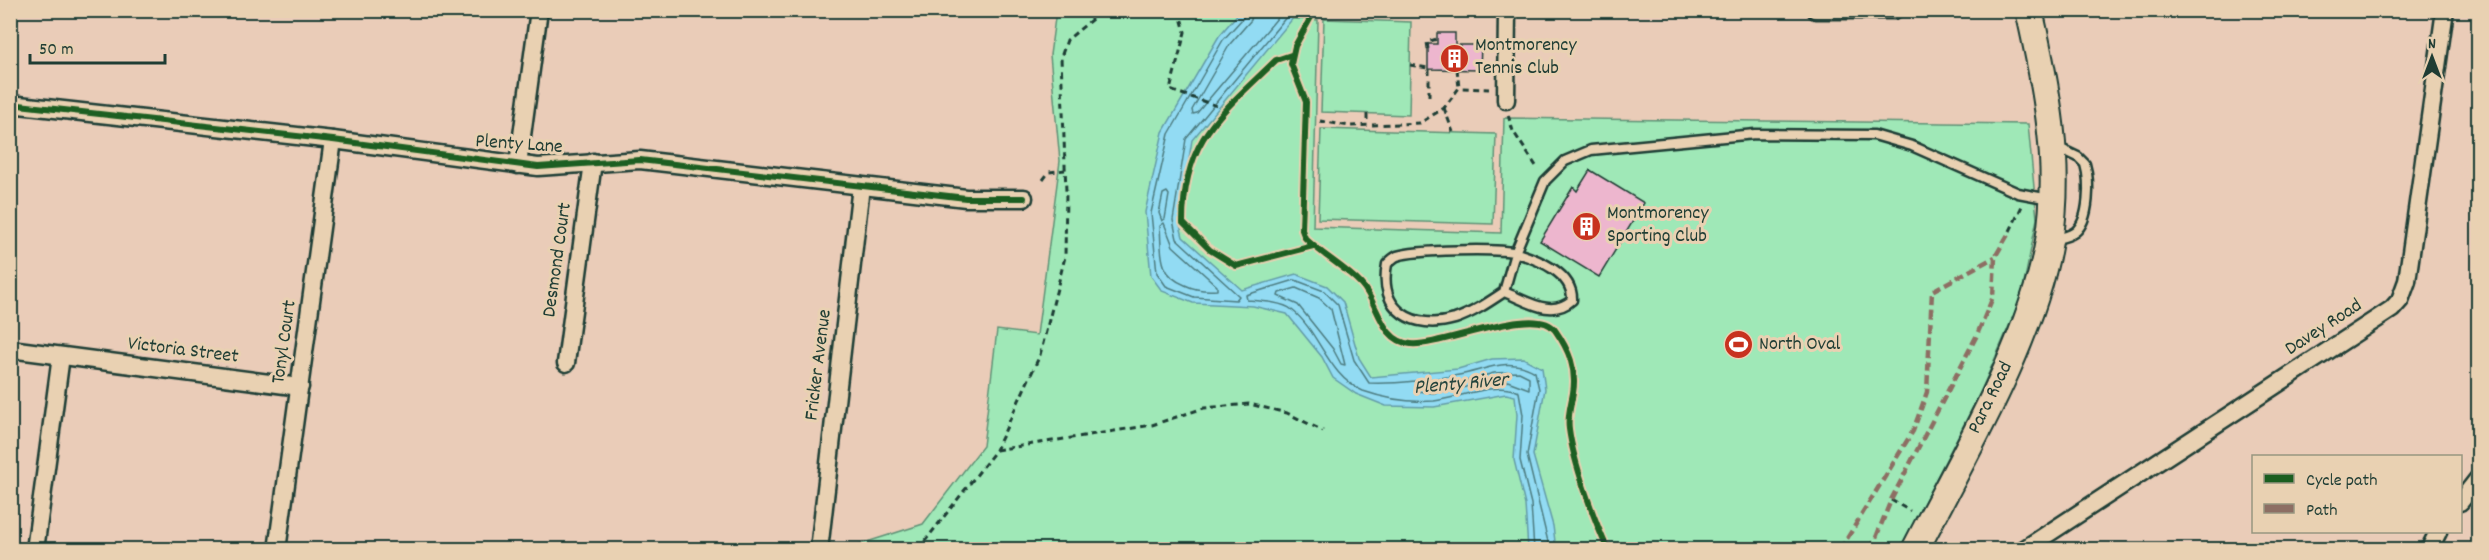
<svg xmlns="http://www.w3.org/2000/svg" width="2489" height="560" viewBox="0 0 2489 560" font-family="Dekko,sans-serif">
	<style>
		.green { fill: #9fe8b7; stroke: #5f9276; stroke-width: 1.5 }
		.water { fill: #92dbf3; stroke: #649ca7; stroke-width: 1.5 }
		.lines { fill: none; stroke-linecap: round; stroke-linejoin: round }
		.shore { stroke: #4d7c80; stroke-width: 1.5 }
		.building { fill: #edb6ce; stroke: #1f3d34; stroke-width: 1.5 }
		.service-casing { stroke: #1f3d34; stroke-width: 13 }
		.minor-casing { stroke: #1f3d34; stroke-width: 21 }
		.primary-casing { stroke: #1f3d34; stroke-width: 30 }
		.path { stroke: #1f3d34; stroke-width: 3; stroke-dasharray: 6 4.5; stroke-linecap: butt }
		.service { stroke: #e9d1b2; stroke-width: 8 }
		.minor { stroke: #e9d1b2; stroke-width: 16 }
		.primary { stroke: #e9d1b2; stroke-width: 26 }
		.quiet { stroke: #8d6e63; stroke-width: 4.5; stroke-dasharray: 9 4.5; stroke-linecap: butt }
		.cycleway-casing { stroke: #e9d1b2; stroke-width: 10 }
		.cycleway { stroke: #1b5e20; stroke-width: 6 }
		.labels { text-anchor: middle; dominant-baseline: central; stroke-width: 6; stroke-linejoin: round; paint-order: stroke }
		.poi-label { font-size: 20px; fill: #1f3d34; stroke: #e9d1b2; text-anchor: start }
		.street-label { font-size: 20px; fill: #1f3d34; stroke: #e9d1b2 }
		.water-label { font-size: 21px; font-style: italic; fill: #25453e; stroke: #e9d1b2 }
	</style>
	<rect width="100%" height="100%" fill="#eaccb8"/>
	<filter id="ink" filterUnits="userSpaceOnUse"><feTurbulence type="fractalNoise" baseFrequency=".0167" numOctaves="2"/><feDisplacementMap in="SourceGraphic" scale="12" xChannelSelector="R" yChannelSelector="G"/><feConvolveMatrix kernelMatrix="1 2 1 2 8 2 1 2 1" color-interpolation-filters="sRGB"/></filter>
	<g filter="url(#ink)">
		<!-- green -->
		<g class="green">
			<path d="M 1269,10 L 1265,17 L 1318,20 L 1313,227 L 1501,233 L 1504,118 L 2028,124 L 2037,219 L 2021,298 L 1980,393 L 1900,549 L 842,550 L 923,524 L 983,446 L 997,330 L 1037,335 L 1060,161 L 1050,55 L 1056,11 Z"/>
			<path d="M 1324,19 L 1411,22 L 1409,115 L 1321,112 Z"/>
			<path d="M 1321,129 L 1496,134 L 1493,224 L 1318,219 Z"/>
		</g>
		<!-- water -->
		<path class="water" d="M 1241,10 L 1299,11 L 1192,140 L 1179,221 L 1183,237 L 1242,290 L 1296,274 L 1327,286 L 1343,302 L 1359,358 L 1371,377 L 1458,369 L 1492,359 L 1523,358 L 1542,368 L 1545,389 L 1533,455 L 1553,526 L 1556,549 L 1528,549 L 1525,505 L 1514,460 L 1517,415 L 1515,396 L 1506,394 L 1434,407 L 1386,406 L 1356,394 L 1333,378 L 1322,357 L 1287,314 L 1253,306 L 1193,303 L 1162,291 L 1151,276 L 1145,212 L 1163,132 L 1219,36 Z"/>
		<g class="lines">
			<!-- shore -->
			<g class="shore">
				<path d="M 1245,10 L 1243,18 L 1223,40 L 1169,134 L 1151,213 L 1157,273 L 1166,286 L 1194,297 L 1236,300 L 1239,296 L 1177,239 L 1173,220 L 1186,139 L 1292,10"/>
				<path d="M 1253,10 L 1251,20 L 1230,44 L 1192,110 L 1193,114 L 1197,113 L 1284,10"/>
				<path d="M 1167,192 L 1169,195 L 1165,219 L 1162,221 L 1159,213 L 1163,194 Z"/>
				<path d="M 1164,223 L 1173,246 L 1217,286 L 1217,290 C 1205,291 1195,290 1185,285 C 1157,274 1162,252 1160,226 Z"/>
				<path d="M 1296,288 L 1319,298 L 1331,309 L 1345,365 L 1341,364 L 1333,349 L 1298,305 L 1278,296 L 1279,293 Z"/>
				<path d="M 1519,372 L 1529,377 L 1529,389 L 1505,380 L 1433,393 L 1417,391 L 1419,387 L 1461,382 L 1494,373 Z"/>
				<path d="M 1534,550 L 1531,504 L 1520,460 L 1523,415 L 1519,392 C 1495,381 1460,398 1434,401 C 1409,403 1386,399 1363,391 C 1328,377 1320,332 1292,310 C 1283,302 1259,301 1247,300 L 1246,295 L 1295,280 L 1324,291 L 1338,305 L 1354,360 L 1369,383 C 1398,384 1430,380 1459,375 C 1486,370 1509,356 1535,372 L 1539,389 L 1527,455 L 1550,550"/>
			</g>
		</g>
		<!-- building -->
		<g class="building">
			<path d="M 1437,33 L 1455,33 L 1455,45 L 1481,45 L 1480,70 L 1428,69 L 1428,44 L 1437,44 Z"/>
			<path d="M 1590,170 L 1644,203 L 1599,277 L 1540,241 L 1573,187 L 1577,191 Z"/>
		</g>
		<g class="lines">
			<defs>
				<g id="service">
					<path d="M 2052,240 C 2060,238 2068,237 2075,232 C 2090,220 2090,181 2085,164 L 2078,157 L 2055,146"/>
					<path d="M 1504,292 C 1489,302 1473,313 1455,319 C 1414,331 1378,311 1387,264 C 1390,261 1393,258 1397,256 C 1415,250 1498,248 1517,253 C 1539,260 1573,273 1572,300 C 1551,319 1526,300 1504,292 L 1515,253 L 1545,181 L 1565,161 L 1591,150 L 1755,134 L 1874,135 L 1912,146 L 2018,193 L 2050,199"/>
				</g>
				<g id="minor">
					<path d="M 1816,10 L 1894,10"/>
					<path d="M 1506,100 L 1507,10"/>
					<path d="M 10,104 L 333,140 L 538,167 L 640,160 L 966,198 L 1024,198"/>
					<path d="M 518,165 L 539,10"/>
					<path d="M 10,349 L 300,387"/>
					<path d="M 566,363 L 593,162"/>
					<path d="M 2460,502 L 2478,479"/>
					<path d="M 35,550 L 61,356"/>
					<path d="M 277,550 L 333,140"/>
					<path d="M 819,550 L 861,186"/>
					<path d="M 2023,550 L 2392,309 L 2400,300 L 2407,281 L 2445,10"/>
					<path d="M 2429,550 L 2438,532"/>
				</g>
				<path id="primary" d="M 1915,550 C 1962,458 2032,341 2049,241 C 2062,165 2046,85 2029,10"/>
			</defs>
			<!-- service casing -->
			<use href="#service" class="service-casing"/>
			<!-- minor casing -->
			<use href="#minor" class="minor-casing"/>
			<!-- primary casing -->
			<use href="#primary" class="primary-casing"/>
			<!-- path -->
			<g class="path">
				<path d="M 1179,10 L 1185,32 L 1170,90 L 1226,109"/>
				<path d="M 1428,49 L 1427,42 L 1437,39"/>
				<path d="M 1410,65 L 1428,68"/>
				<path d="M 1429,69 L 1429,96"/>
				<path d="M 1457,69 L 1459,88"/>
				<path d="M 1444,108 L 1453,132"/>
				<path d="M 1367,114 L 1367,123"/>
				<path d="M 1508,115 L 1513,131 L 1538,169"/>
				<path d="M 1320,121 L 1349,126 L 1420,123 L 1444,108 L 1459,88 L 1489,89"/>
				<path d="M 1043,180 L 1049,172 L 1065,170"/>
				<path d="M 2010,231 L 2022,206"/>
				<path d="M 996,450 L 1152,425 L 1204,408 L 1249,404 L 1287,413 L 1323,431"/>
				<path d="M 1891,500 L 1910,511"/>
				<path d="M 918,550 L 996,450 L 1040,355 L 1065,257 L 1066,192 L 1061,57 L 1067,40 L 1103,10"/>
			</g>
			<!-- service -->
			<use href="#service" class="service"/>
			<!-- minor -->
			<use href="#minor" class="minor"/>
			<!-- primary -->
			<use href="#primary" class="primary"/>
			<!-- quiet -->
			<g class="quiet">
				<path d="M 1840,550 L 1913,431 L 1927,392 L 1932,291 L 1995,257"/>
				<path d="M 1871,550 L 1891,500 L 1976,337 L 1993,297 L 1995,257 L 2010,231"/>
			</g>
			<defs>
				<g id="cycleway">
					<path d="M 1315,10 L 1295,46 L 1291,64 L 1306,102 L 1302,230 L 1305,238 C 1322,255 1345,267 1361,284 C 1379,303 1380,341 1411,344 C 1441,347 1537,303 1555,330 C 1569,350 1577,369 1573,393 C 1571,405 1567,416 1569,429 C 1573,461 1594,520 1608,550"/>
					<path d="M 1291,55 L 1276,60 C 1221,114 1183,138 1183,223 L 1210,250 L 1236,266 L 1313,246"/>
					<path d="M 10,104 L 333,140 L 538,167 L 640,160 L 966,198 L 1024,198"/>
				</g>
			</defs>
			<!-- cycleway casing -->
			<use href="#cycleway" class="cycleway-casing"/>
			<!-- cycleway -->
			<use href="#cycleway" class="cycleway"/>
		</g>
	</g>
	<!-- icons -->
	<defs>
		<symbol id="building-disc" viewBox="-11 -11 22 22"><circle r="9.5" fill="#c8321e" stroke="#e9d1b2"/><path d="M-4-6H4V6H1V3H-1V6H-4ZM-2.5-4.3h1.7v1.8h-1.7ZM.8-4.3h1.7v1.8H.8ZM-2.5-1h1.7V.8h-1.7ZM.8-1h1.7V.8H.8Z" fill="#fff"/></symbol>
		<symbol id="stadium-disc" viewBox="-11 -11 22 22"><circle r="9.5" fill="#c8321e" stroke="#e9d1b2"/><path d="M0-5a6.5 5 0 1 0 0 10a6.5 5 0 1 0 0-10ZM-3.5-1.8h7v3.6h-7Z" fill="#fff"/></symbol>
	</defs>
	<g fill-rule="evenodd">
		<use href="#building-disc" x="1438" y="42" width="33" height="33"/>
		<use href="#building-disc" x="1570" y="210" width="33" height="33"/>
		<use href="#stadium-disc" x="1722" y="328" width="33" height="33"/>
	</g>
	<g class="labels">
		<!-- poi labels -->
		<g class="poi-label">
			<text x="1475" y="46">Montmorency<tspan x="1475" dy="23">Tennis Club</tspan></text>
			<text x="1607" y="214">Montmorency<tspan x="1607" dy="23">Sporting Club</tspan></text>
			<text x="1759" y="345">North Oval</text>
		</g>
		<!-- street labels -->
		<g class="street-label">
			<text transform="translate(519 145) rotate(4)">Plenty Lane</text>
			<text transform="translate(558 260) rotate(-82)">Desmond Court</text>
			<text transform="translate(2324 328) rotate(-33)">Davey Road</text>
			<text transform="translate(285 342) rotate(-82)">Tonyl Court</text>
			<text transform="translate(183 351) rotate(7)">Victoria Street</text>
			<text transform="translate(819 365) rotate(-83)">Fricker Avenue</text>
			<text transform="translate(1991 398) rotate(-64)">Para Road</text>
		</g>
		<!-- water labels -->
		<g class="water-label">
			<text transform="translate(1461 385) rotate(-5)">Plenty River</text>
		</g>
	</g>
	<!-- margin -->
	<rect width="2489" height="560" fill="none" stroke="#e9d1b2" stroke-width="36"/>
	<rect x="18" y="18" width="2453" height="524" fill="none" stroke="#1f3d34" stroke-width="2" filter="url(#ink)"/>
	<!-- legend -->
	<rect x="2252" y="455" width="210" height="78" fill="#e9d1b2" stroke="#989680" stroke-width="1.5"/>
	<rect x="2264" y="474" width="30" height="9" fill="#1b5e20" stroke="#989680" stroke-width="1.5"/>
	<text x="2306" y="485" font-size="18" fill="#1f3d34">Cycle path</text>
	<rect x="2264" y="504" width="30" height="9" fill="#8d6e63" stroke="#989680" stroke-width="1.5"/>
	<text x="2306" y="515" font-size="18" fill="#1f3d34">Path</text>
	<!-- north arrow -->
	<g transform="translate(2432 57)" stroke="#e9d1b2" stroke-width="4.5" paint-order="stroke">
	<path d="M0-4.5L10 22L0 15L-10 22Z" fill="#1f3d34"/>
	<text y="-9" font-size="16" font-weight="bold" text-anchor="middle" fill="#1f3d34">N</text>
	</g>
	<!-- scale -->
	<path d="M30 54v9h135v-9" fill="none" stroke="#1f3d34" stroke-width="3"/>
	<text x="39" y="54" font-size="18" fill="#1f3d34" stroke="#e9d1b2" stroke-width="4.5" paint-order="stroke">50 m</text>
</svg>
